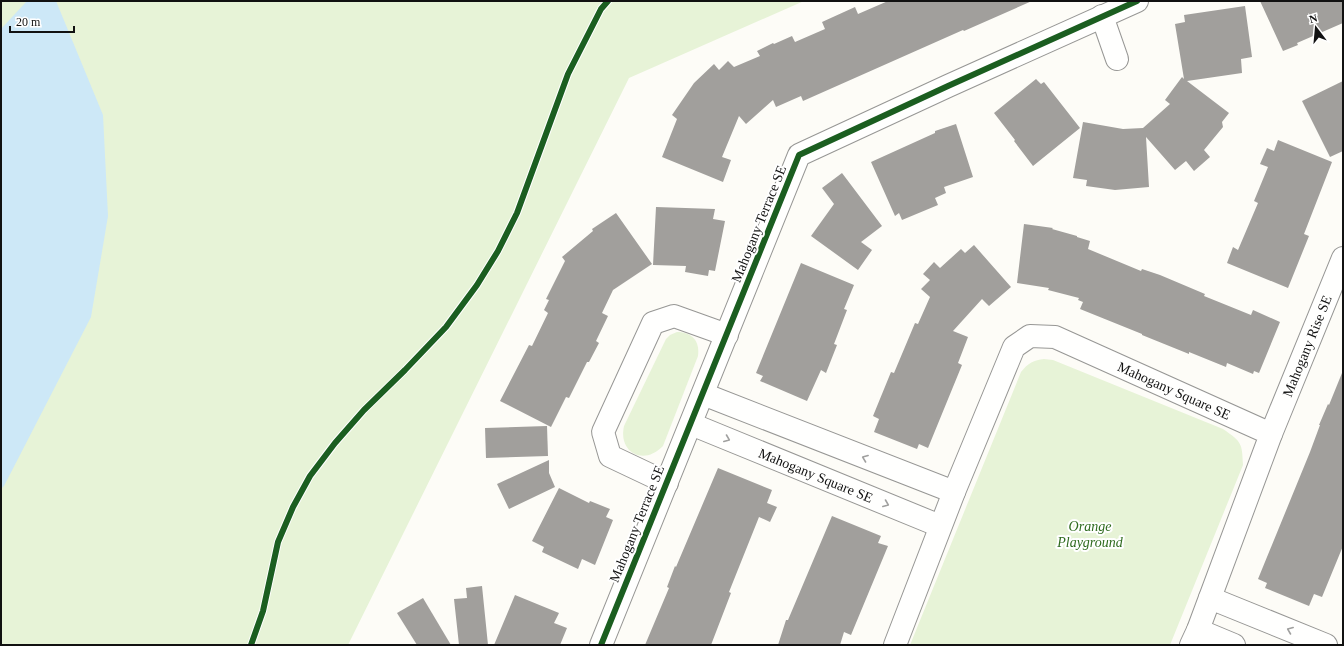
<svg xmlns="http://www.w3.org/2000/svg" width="1344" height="646" viewBox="0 0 1344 646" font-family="Georgia,serif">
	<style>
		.green { fill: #e7f3d7 }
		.water { fill: #cde8f7 }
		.building { fill: #a19f9c }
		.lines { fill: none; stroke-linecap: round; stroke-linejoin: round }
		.minor-casing { stroke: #979795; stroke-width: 24 }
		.minor { stroke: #fffffe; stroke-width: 22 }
		.cycleway-casing { stroke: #fff; stroke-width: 8 }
		.cycleway { stroke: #1b5e20; stroke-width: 6 }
		.oneway { stroke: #a0a09f }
		.labels { text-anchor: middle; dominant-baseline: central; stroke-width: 4; stroke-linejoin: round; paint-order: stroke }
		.street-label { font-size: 14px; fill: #111; stroke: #fff }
		.park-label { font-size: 14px; font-style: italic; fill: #2f6b1f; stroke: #fff }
	</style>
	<rect width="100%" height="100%" fill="#fdfcf7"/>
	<!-- green -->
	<g class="green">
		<path d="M 1,1 L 804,1 L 629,78 L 348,645 L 1,645 Z"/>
		<path d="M 677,332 C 692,332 700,341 698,356 L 663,446 C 644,466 618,453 624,426 L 666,339 L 670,335 Z"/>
		<path d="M 1044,359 L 1053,360 L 1223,429 C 1242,442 1242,443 1243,465 L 1170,645 L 910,645 L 1021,372 C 1028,363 1034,360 1044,359 Z"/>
	</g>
	<!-- water -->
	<path class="water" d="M 27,1 L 56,1 L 103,115 L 108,216 L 91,317 L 4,486 L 1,489 L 1,29 Z"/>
	<!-- building -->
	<g class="building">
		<path d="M 888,1 L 1032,1 L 964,31 L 963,30 L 803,101 L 801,96 L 776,107 L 773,100 L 746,124 L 739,116 L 722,157 L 731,160 L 723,182 L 662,157 L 677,119 L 672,115 L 694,83 L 714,64 L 719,70 L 728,61 L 734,67 L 760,56 L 757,51 L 773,43 L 774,44 L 792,36 L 795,42 L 825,29 L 822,22 L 855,7 L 858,14 Z"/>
		<path d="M 1260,1 L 1343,1 L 1343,23 L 1297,43 L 1298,45 L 1283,51 Z"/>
		<path d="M 1245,6 L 1252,57 L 1241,59 L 1242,73 L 1187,81 L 1229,113 L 1222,122 L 1223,127 L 1204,150 L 1210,157 L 1194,171 L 1186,161 L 1175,170 L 1146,137 L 1149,187 L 1115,190 L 1086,186 L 1087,180 L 1073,178 L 1083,122 L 1123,129 L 1143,128 L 1170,104 L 1165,100 L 1182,77 L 1184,79 L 1175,24 L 1185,22 L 1184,15 Z"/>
		<path d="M 1036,79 L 1041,84 L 1044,82 L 1080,128 L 1033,166 L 1014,141 L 1015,140 L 994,113 Z"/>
		<path d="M 1343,81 L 1343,151 L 1330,157 L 1302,101 Z"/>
		<path d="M 956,124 L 973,177 L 944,187 L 946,193 L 935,198 L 938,205 L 902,220 L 899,213 L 895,216 L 871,162 L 935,133 L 935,131 Z"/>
		<path d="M 1278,140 L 1332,162 L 1304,234 L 1309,236 L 1288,288 L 1227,263 L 1233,247 L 1238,250 L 1258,203 L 1254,201 L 1268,167 L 1260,164 L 1267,148 L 1274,151 Z"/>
		<path d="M 842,173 L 882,226 L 861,242 L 872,250 L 858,270 L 811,236 L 834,204 L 822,188 Z"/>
		<path d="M 656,207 L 715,209 L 713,219 L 725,221 L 715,271 L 709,270 L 708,276 L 685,272 L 686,266 L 653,265 Z"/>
		<path d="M 616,213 L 652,264 L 613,290 L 602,313 L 608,316 L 596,341 L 599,343 L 589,362 L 587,362 L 569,398 L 566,397 L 551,427 L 500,401 L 529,345 L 532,346 L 548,313 L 544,310 L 549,300 L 546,299 L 565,261 L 562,257 L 593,231 L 592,229 Z"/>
		<path d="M 1024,224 L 1053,228 L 1052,229 L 1077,236 L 1077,237 L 1090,241 L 1088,249 L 1141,271 L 1142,269 L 1160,275 L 1205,294 L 1204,296 L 1251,315 L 1253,310 L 1280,322 L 1259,373 L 1254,371 L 1253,374 L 1227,363 L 1226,367 L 1189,352 L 1189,354 L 1142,335 L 1142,334 L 1080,309 L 1083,302 L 1078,300 L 1079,298 L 1048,290 L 1049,288 L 1017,283 Z"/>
		<path d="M 974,245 L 1011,287 L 989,306 L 982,299 L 953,331 L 968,337 L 958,363 L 962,365 L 928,448 L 919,444 L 917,449 L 874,432 L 879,419 L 873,416 L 891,372 L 894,373 L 915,323 L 918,324 L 930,297 L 921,289 L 930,280 L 923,274 L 934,262 L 940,268 L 961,249 L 965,253 Z"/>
		<path d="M 801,263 L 854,285 L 844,309 L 847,310 L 834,344 L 837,345 L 826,373 L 821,370 L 807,401 L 760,381 L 763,376 L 756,373 Z"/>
		<path d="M 1342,373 L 1343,546 L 1322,597 L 1314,594 L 1309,606 L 1265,588 L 1267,583 L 1258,579 L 1310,452 L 1320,425 L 1319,425 L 1328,404 L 1329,405 Z"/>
		<path d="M 547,426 L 548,456 L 486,458 L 485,428 Z"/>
		<path d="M 549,460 L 549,473 L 555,487 L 509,509 L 497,484 Z"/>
		<path d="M 718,468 L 772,490 L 767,503 L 777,507 L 770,522 L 759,517 L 729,592 L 731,593 L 711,645 L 645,645 L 669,588 L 667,587 L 675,566 L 676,567 Z"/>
		<path d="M 559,488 L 589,503 L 590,501 L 610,509 L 606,517 L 613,520 L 595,565 L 582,559 L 578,569 L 542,552 L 544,547 L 532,541 Z"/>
		<path d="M 832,516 L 881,536 L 878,543 L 888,546 L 851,635 L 844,632 L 840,645 L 778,645 L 786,620 L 788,620 Z"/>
		<path d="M 482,586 L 488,645 L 459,645 L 454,599 L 467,598 L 466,588 Z"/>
		<path d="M 515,595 L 559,613 L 554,623 L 567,628 L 560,645 L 494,645 Z"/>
		<path d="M 423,598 L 451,645 L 417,645 L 397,613 Z"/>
	</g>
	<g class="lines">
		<defs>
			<g id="minor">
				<path d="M 1102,16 L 1117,59"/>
				<path d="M 703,394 L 954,492"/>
				<path id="s1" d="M 691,424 L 940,526"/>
				<path id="s2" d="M 1271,434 L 1343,258"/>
				<path d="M 667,483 L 610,456 L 603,432 L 653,323 L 674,316 L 727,335"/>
				<path d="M 1210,598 L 1326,645"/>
				<path d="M 1198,630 L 1234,645"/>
				<path d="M 601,645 L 799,155 L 948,86 L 1137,1"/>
				<path id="s3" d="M 895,645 L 954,492 L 1014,347 L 1030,336 L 1055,337 L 1271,434 L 1198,630 L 1191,645"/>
			</g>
		</defs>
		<!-- minor casing -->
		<use href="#minor" class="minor-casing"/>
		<!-- minor -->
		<use href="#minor" class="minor"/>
		<defs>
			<g id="cycleway">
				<path d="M 251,645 L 263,611 L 278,542 L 293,507 L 310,476 L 335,443 L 364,410 L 405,370 L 446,327 L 477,285 L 498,251 L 517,213 L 568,74 L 601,9 L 608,1"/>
				<path d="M 601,645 L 799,155 L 948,86 L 1137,1"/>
			</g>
		</defs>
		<!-- cycleway casing -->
		<use href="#cycleway" class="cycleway-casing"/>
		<!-- cycleway -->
		<use href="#cycleway" class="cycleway"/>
	</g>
	<!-- one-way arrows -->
	<defs><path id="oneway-chevron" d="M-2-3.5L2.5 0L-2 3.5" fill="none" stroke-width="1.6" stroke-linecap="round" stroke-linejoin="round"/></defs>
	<g class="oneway">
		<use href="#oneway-chevron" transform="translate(727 439) rotate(22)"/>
		<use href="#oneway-chevron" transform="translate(865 458) rotate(-159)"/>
		<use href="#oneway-chevron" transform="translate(886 504) rotate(22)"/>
		<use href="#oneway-chevron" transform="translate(1290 630) rotate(-158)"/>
	</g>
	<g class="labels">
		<!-- street labels -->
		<g class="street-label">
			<text transform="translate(759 224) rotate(-68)">Mahogany Terrace SE</text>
			<text stroke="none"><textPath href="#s2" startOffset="95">Mahogany Rise SE</textPath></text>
			<text stroke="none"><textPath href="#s3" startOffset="496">Mahogany Square SE</textPath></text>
			<text stroke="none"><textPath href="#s1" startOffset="135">Mahogany Square SE</textPath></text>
			<text transform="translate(637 524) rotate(-68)">Mahogany Terrace SE</text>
		</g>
		<!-- park labels -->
		<g class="park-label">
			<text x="1090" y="526">Orange<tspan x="1090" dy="16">Playground</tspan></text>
		</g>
	</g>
	<!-- border -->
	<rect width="1344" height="646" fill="none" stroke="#111111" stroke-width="4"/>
	<!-- north arrow -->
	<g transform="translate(1316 28) rotate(344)" stroke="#ffffff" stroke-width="3" paint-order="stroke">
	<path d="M0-3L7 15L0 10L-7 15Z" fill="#111111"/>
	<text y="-6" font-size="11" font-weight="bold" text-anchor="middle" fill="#111111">N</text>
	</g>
	<!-- scale -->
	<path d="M10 26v6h64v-6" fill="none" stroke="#111111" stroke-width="2"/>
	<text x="16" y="26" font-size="12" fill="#111111" stroke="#ffffff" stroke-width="3" paint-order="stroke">20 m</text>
</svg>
